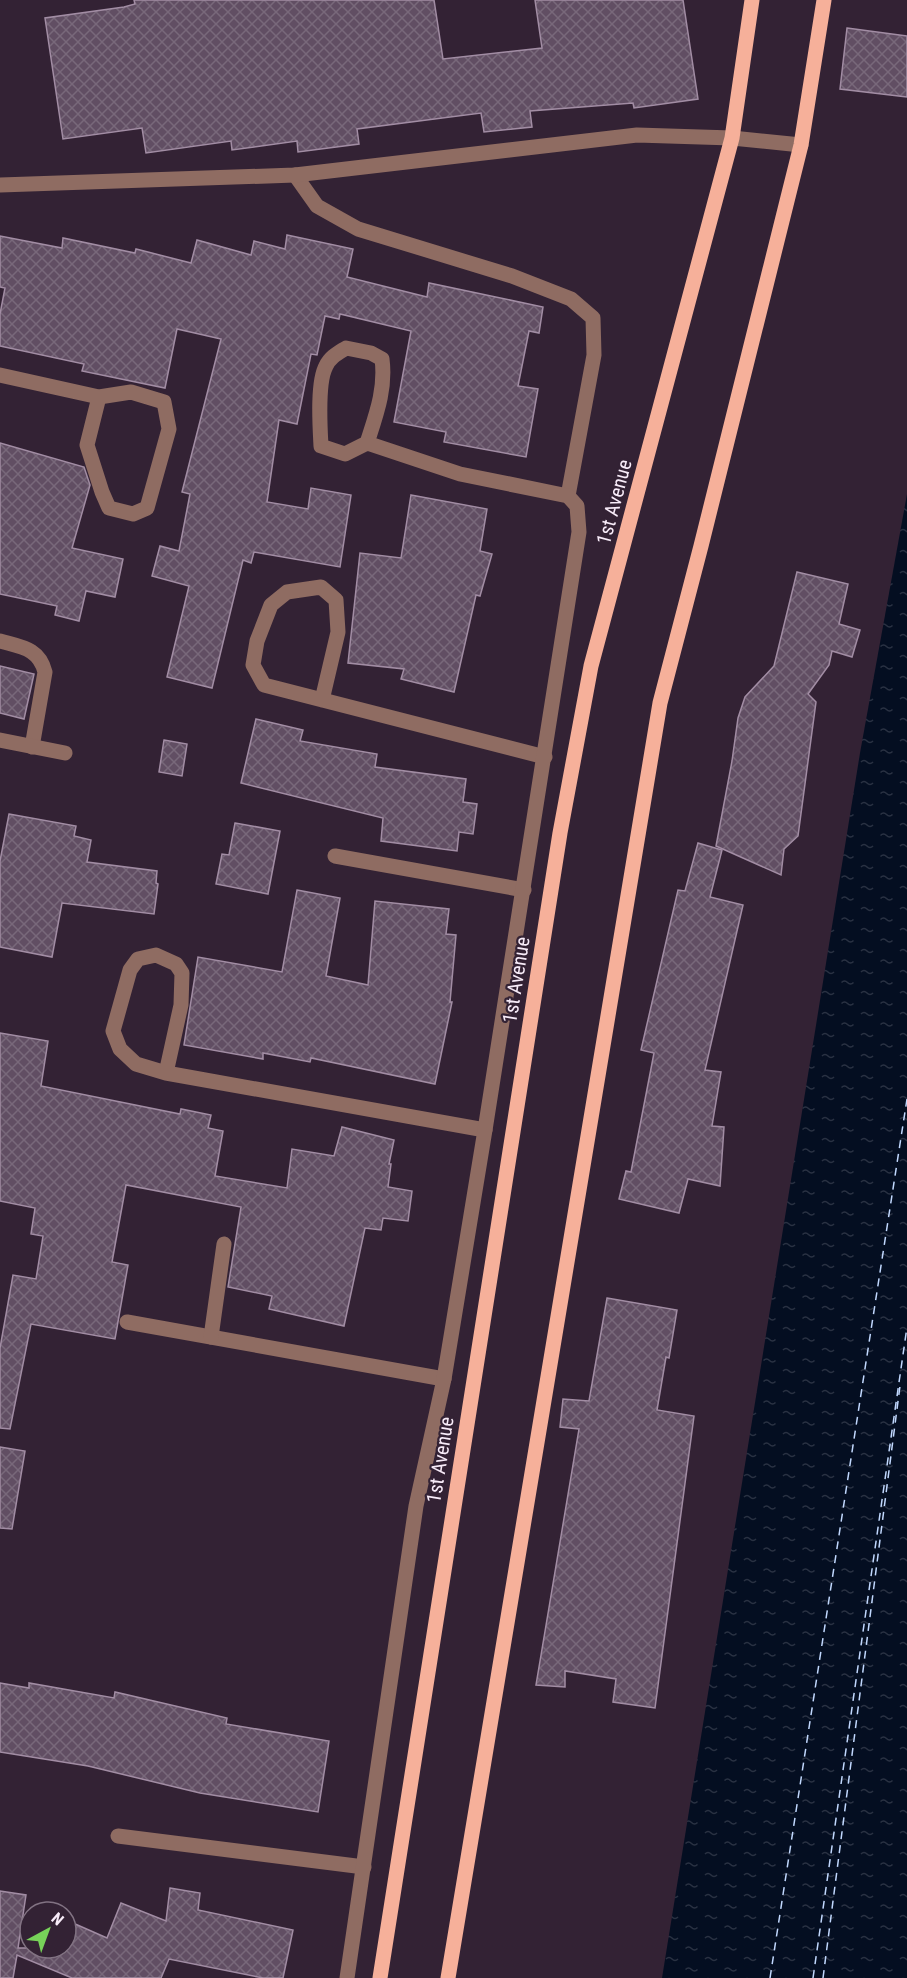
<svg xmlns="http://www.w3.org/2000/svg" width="907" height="1978" viewBox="0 0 907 1978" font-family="'Roboto Condensed',sans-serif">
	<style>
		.water { fill: url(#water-ripples) }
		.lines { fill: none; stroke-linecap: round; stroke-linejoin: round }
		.ferry { stroke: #c1d8fe; stroke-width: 1.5; stroke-dasharray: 8 6; stroke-linecap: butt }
		.building { fill: url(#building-cross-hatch); stroke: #a28da4; stroke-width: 1.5 }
		.minor { stroke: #8f6c62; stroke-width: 15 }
		.major { stroke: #f6b09a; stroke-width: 15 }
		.labels { text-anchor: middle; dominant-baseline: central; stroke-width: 4.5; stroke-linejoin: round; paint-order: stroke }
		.street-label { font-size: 20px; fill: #f8ecf9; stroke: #332234 }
	</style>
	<defs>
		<pattern id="water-ripples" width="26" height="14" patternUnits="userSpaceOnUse" patternTransform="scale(1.5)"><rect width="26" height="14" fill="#040e21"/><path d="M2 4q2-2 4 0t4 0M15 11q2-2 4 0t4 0" fill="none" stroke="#293142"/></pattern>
		<pattern id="building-cross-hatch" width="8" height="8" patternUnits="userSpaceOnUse" patternTransform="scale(1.5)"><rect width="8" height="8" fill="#614e63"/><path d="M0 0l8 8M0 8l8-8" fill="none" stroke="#78687a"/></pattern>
	</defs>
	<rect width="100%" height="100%" fill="#332234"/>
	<!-- water -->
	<path class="water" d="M 907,494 L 907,1978 L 662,1978 L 860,753 Z"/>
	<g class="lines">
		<!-- ferry -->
		<g class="ferry">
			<path d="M 770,1978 L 907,1099"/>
			<path d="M 813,1978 L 907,1327"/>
			<path d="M 823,1978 L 900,1386"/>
		</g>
	</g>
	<!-- building -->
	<g class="building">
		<path d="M 134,0 L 434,0 L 443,59 L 542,48 L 535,0 L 683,0 L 698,99 L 634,108 L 633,103 L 530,111 L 532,127 L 484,132 L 481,113 L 357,129 L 359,144 L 298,152 L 297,141 L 232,150 L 231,141 L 146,153 L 142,128 L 63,139 L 45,18 L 124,7 L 135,4 Z"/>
		<path d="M 847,28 L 907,36 L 907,97 L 840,89 Z"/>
		<path d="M 287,235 L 353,249 L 347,277 L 427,297 L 429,283 L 543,307 L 539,333 L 529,331 L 518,386 L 538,389 L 526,457 L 444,442 L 446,432 L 394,422 L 411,331 L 340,314 L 339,319 L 325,316 L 317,355 L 311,354 L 297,424 L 279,420 L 267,502 L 308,509 L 311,488 L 351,495 L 340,567 L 254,552 L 251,563 L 243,560 L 212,688 L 167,677 L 189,586 L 152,576 L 160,546 L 179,551 L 190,494 L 182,492 L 221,339 L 177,329 L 165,388 L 82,371 L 84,364 L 0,346 L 0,314 L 5,288 L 0,287 L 0,236 L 62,248 L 63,238 L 135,253 L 136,249 L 191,263 L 197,240 L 251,255 L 254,241 L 285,249 Z"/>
		<path d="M 0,443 L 84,467 L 90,485 L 72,548 L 123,559 L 115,597 L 86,591 L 79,621 L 55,615 L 57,606 L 0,594 Z"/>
		<path d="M 411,495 L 487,509 L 480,551 L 492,554 L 480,596 L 476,595 L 454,692 L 401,679 L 404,669 L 348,663 L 360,553 L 401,558 Z"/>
		<path d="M 797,572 L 848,584 L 839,624 L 860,630 L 852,657 L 832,651 L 829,665 L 808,694 L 816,702 L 798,836 L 784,849 L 781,875 L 716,846 L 732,761 L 738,718 L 745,697 L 774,666 Z"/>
		<path d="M 0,666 L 34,674 L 24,719 L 0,713 Z"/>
		<path d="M 256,719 L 303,730 L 300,741 L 377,754 L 375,767 L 466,779 L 463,802 L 477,804 L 473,834 L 459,832 L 457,851 L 381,841 L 383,818 L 241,783 Z"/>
		<path d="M 164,740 L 187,744 L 182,776 L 159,772 Z"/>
		<path d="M 9,814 L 76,826 L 74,836 L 91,840 L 87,862 L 157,871 L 156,883 L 158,884 L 154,914 L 62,903 L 52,957 L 0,947 L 0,861 Z"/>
		<path d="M 235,823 L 280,831 L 268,894 L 216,884 L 222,854 L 229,855 Z"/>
		<path d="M 698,843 L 722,850 L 710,897 L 743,905 L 705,1070 L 721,1072 L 712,1126 L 724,1127 L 720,1186 L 688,1179 L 679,1213 L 619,1199 L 626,1171 L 631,1172 L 654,1053 L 641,1050 L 678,890 L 685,891 Z"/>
		<path d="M 297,890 L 340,898 L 326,976 L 368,985 L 375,901 L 449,909 L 446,934 L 456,935 L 450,1002 L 452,1002 L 435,1084 L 311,1058 L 310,1062 L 263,1053 L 263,1059 L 184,1045 L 198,957 L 282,972 Z"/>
		<path d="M 0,1033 L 48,1041 L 41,1086 L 180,1114 L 181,1109 L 211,1115 L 208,1128 L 223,1131 L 215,1176 L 287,1188 L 292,1149 L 334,1156 L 342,1127 L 394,1140 L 389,1164 L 391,1164 L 388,1187 L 412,1191 L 408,1221 L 383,1218 L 381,1230 L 365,1228 L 344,1326 L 269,1309 L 272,1296 L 228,1287 L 241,1207 L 126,1185 L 112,1262 L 128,1265 L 115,1339 L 31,1324 L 10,1429 L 0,1428 L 0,1348 L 13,1275 L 36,1279 L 43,1236 L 31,1234 L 35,1208 L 0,1201 Z"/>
		<path d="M 607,1298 L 677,1310 L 669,1358 L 666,1357 L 657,1410 L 694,1416 L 655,1708 L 613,1702 L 616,1679 L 565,1671 L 565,1687 L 536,1685 L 579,1429 L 560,1427 L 563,1399 L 589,1401 Z"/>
		<path d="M 0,1447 L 25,1451 L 12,1529 L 0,1528 Z"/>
		<path d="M 0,1683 L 29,1688 L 29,1683 L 114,1698 L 115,1692 L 227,1718 L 226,1724 L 329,1741 L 318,1812 L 200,1793 L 88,1766 L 0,1752 Z"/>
		<path d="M 170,1888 L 200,1893 L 198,1910 L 293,1930 L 283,1978 L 263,1978 L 169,1959 L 161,1978 L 72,1978 L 17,1955 L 13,1978 L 0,1978 L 0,1891 L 26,1895 L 18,1948 L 66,1948 L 66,1920 L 107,1938 L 121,1903 L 166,1921 Z"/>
	</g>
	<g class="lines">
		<!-- minor -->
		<g class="minor">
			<path d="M 295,175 L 317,206 L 358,229 L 512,276 L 571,299 L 593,318 L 594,355 L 568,496"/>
			<path d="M 0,185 L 295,175 L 637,135 L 732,138 L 801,145"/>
			<path d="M 0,375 L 99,397 L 131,392 L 164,402 L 169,429 L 147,508 L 133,514 L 109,508 L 102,492 L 87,445 L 99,397"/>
			<path d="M 0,641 C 21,647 39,648 45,672 L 32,747"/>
			<path d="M 322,700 L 338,632 L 336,600 L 321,587 L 287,592 L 271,605 L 257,641 L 253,665 L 264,685 L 545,757"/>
			<path d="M 0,740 L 65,753"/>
			<path d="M 335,856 L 524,890"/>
			<path d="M 166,1073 L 181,1005 L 182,973 L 176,964 L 156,955 L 138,959 L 130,970 L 113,1031 L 120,1049 L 136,1064 L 166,1073 L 485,1130"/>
			<path d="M 127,1322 L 444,1379"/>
			<path d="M 211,1337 L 224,1244"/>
			<path d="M 118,1836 L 364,1867"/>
			<path d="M 347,1978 L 416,1506 L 444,1379 L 485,1130 L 579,532 L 577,506 L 568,496 L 460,474 L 367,443 L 345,454 L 321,446 C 320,427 317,382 326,366 C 330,357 338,353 346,348 L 371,353 L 382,359 C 386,389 376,415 367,443"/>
		</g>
		<!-- major -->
		<g class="major">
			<path d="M 380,1978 L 560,833 L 591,666 L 732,138 L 752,0"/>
			<path d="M 448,1978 L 660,703 L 701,546 L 801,145 L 824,0"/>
		</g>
	</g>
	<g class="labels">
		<!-- street labels -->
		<g class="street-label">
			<text transform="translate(614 502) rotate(-75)">1st Avenue</text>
			<text transform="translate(516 980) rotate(-81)">1st Avenue</text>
			<text transform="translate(440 1460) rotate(-81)">1st Avenue</text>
		</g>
	</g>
	<!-- north arrow -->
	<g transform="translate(48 1930) rotate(41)"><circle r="28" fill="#332234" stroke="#827383" stroke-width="1.5"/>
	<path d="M0-4.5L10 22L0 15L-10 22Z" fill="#77d259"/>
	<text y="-9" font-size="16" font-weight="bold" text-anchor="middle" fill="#f8ecf9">N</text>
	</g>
</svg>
